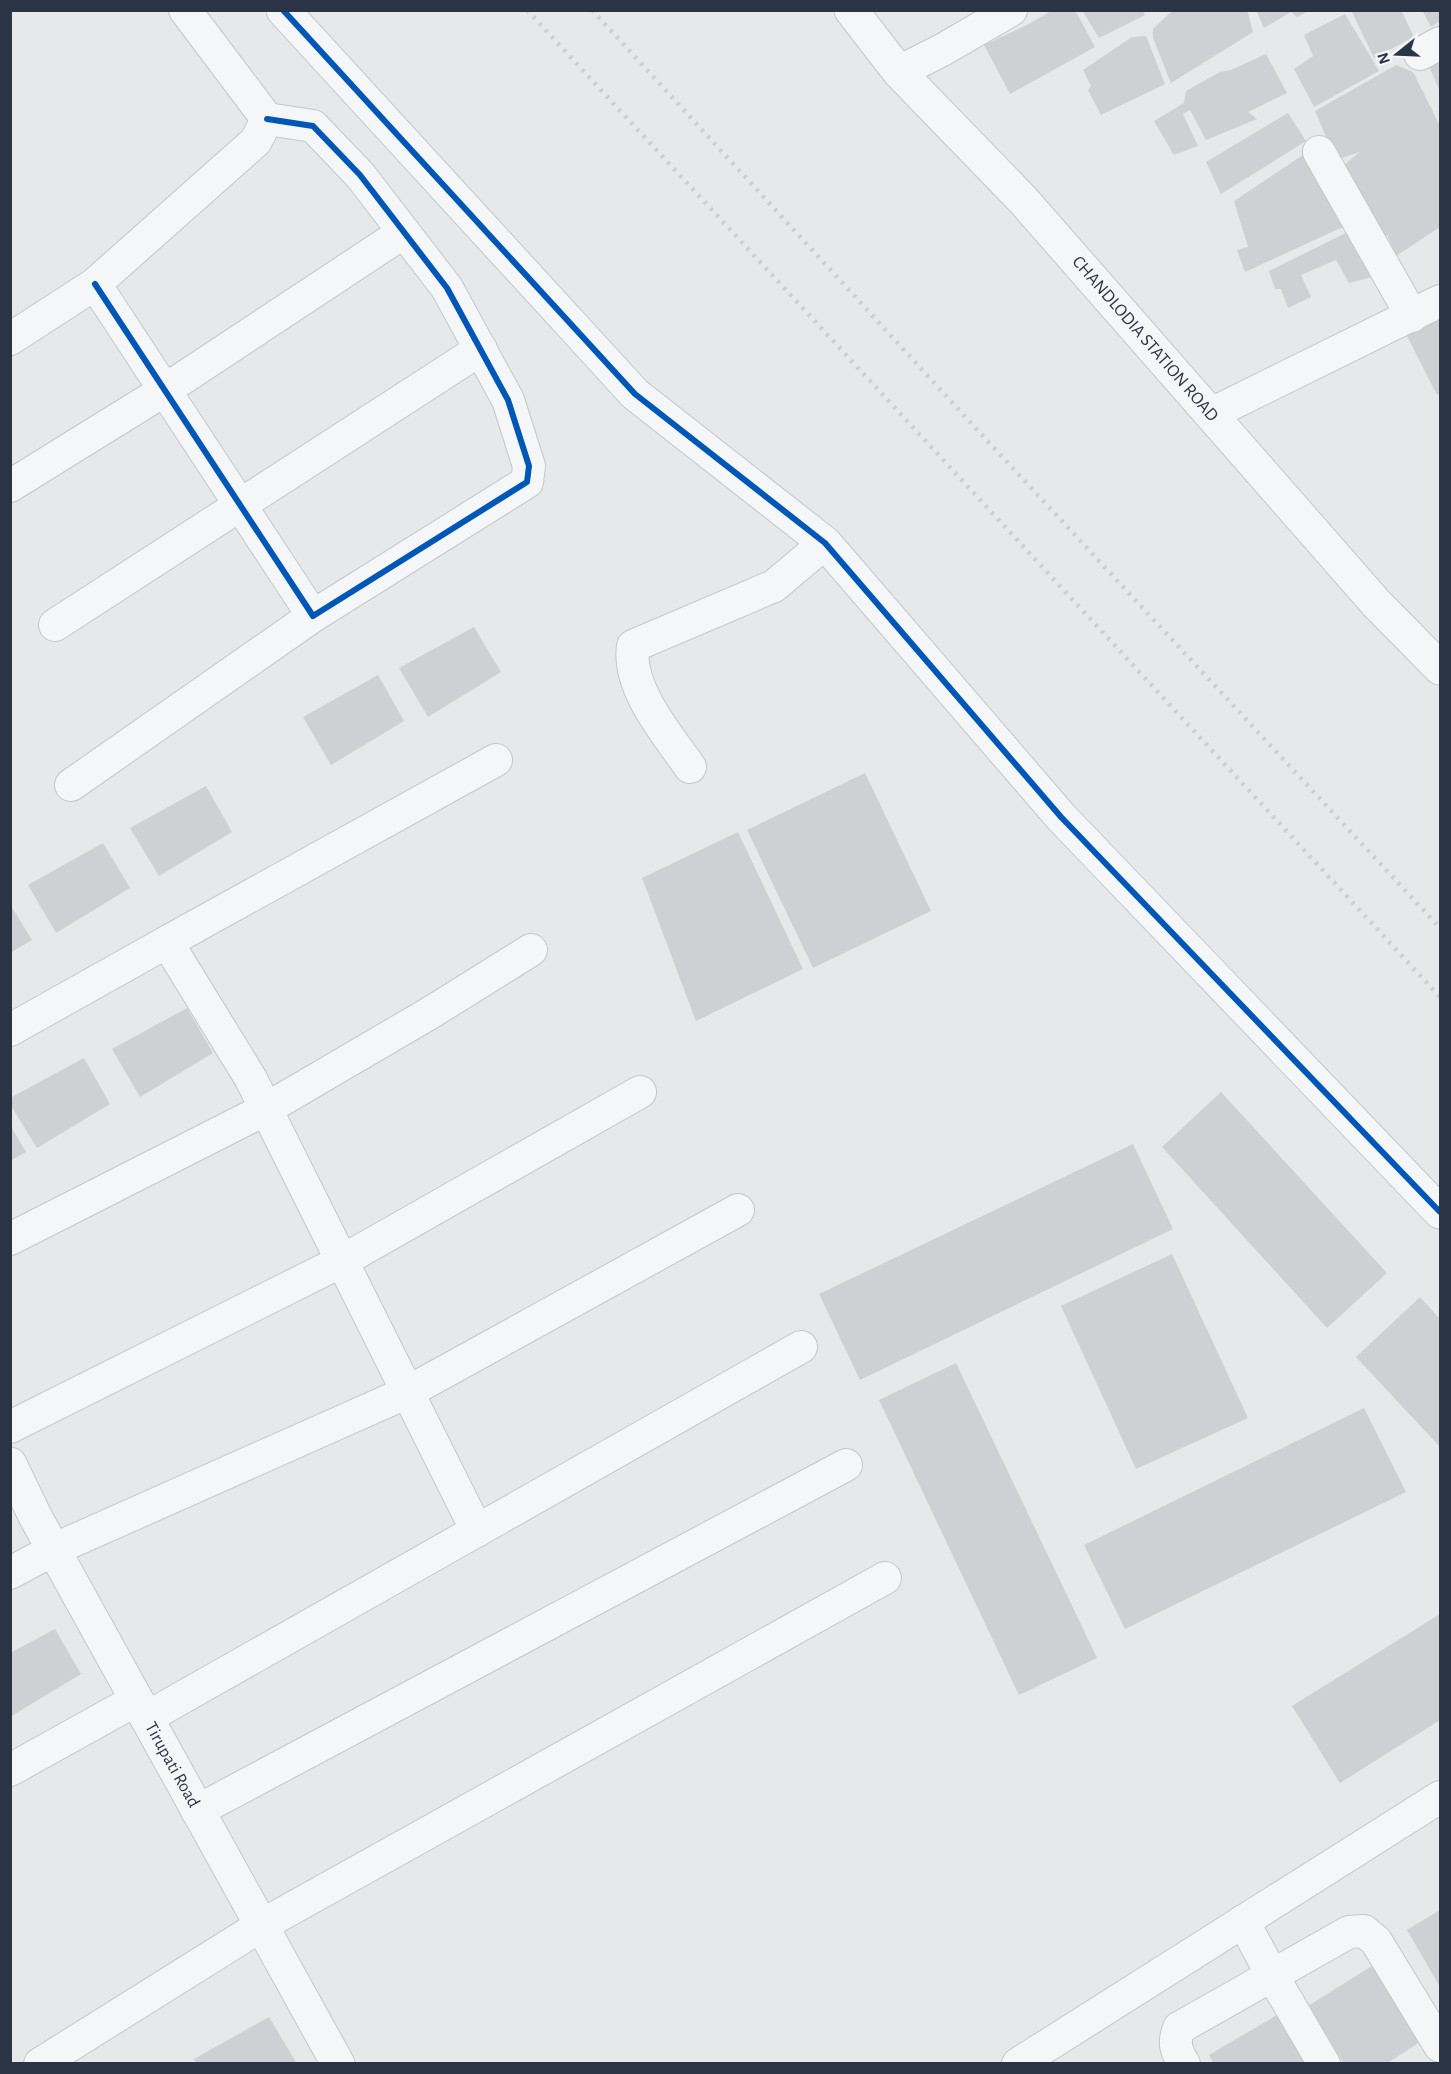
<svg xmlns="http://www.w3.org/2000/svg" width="1451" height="2074" viewBox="0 0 1451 2074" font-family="'Alegreya Sans',sans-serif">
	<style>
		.building { fill: #ced0d3 }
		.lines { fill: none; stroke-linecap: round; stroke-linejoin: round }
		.minor-casing { stroke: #c4c6c8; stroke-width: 34 }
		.tertiary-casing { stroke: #c4c6c8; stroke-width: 35 }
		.minor { stroke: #f5f6f7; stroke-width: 32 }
		.tertiary { stroke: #f5f6f7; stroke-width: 33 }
		.rail { stroke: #cecfd2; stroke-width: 4.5; stroke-dasharray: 3 6; stroke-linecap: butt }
		.cycleway-casing { stroke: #f4f6f9; stroke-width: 10 }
		.cycleway { stroke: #0057b8; stroke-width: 6 }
		.labels { text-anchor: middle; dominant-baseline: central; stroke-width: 4.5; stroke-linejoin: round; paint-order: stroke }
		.street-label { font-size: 18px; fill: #2b3445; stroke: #f4f6f9 }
	</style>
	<rect width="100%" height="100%" fill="#e6e8ea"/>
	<!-- building -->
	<g class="building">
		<path d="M 1053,10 L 1075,10 L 1095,47 L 1010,94 L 984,45 L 1027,25 Z"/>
		<path d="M 1082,10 L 1143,10 L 1145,15 L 1099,38 Z"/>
		<path d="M 1176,10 L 1247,10 L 1253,32 L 1171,83 L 1153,38 L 1153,29 L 1170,13 Z"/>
		<path d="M 1256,10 L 1310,10 L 1297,17 L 1291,12 L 1264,28 Z"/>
		<path d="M 1351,10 L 1401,10 L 1414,37 L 1374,58 Z"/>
		<path d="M 1422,10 L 1440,10 L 1440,21 L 1431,27 Z"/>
		<path d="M 1345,14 L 1379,71 L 1314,107 L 1294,69 L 1313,56 L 1304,35 Z"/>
		<path d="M 1146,36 L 1165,84 L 1101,115 L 1088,90 L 1091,86 L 1083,70 L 1132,37 Z"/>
		<path d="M 1266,54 L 1287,93 L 1248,112 L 1257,119 L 1206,140 L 1190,110 L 1183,114 L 1198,146 L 1174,155 L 1154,121 L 1184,103 L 1186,91 L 1220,72 L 1231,70 Z"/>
		<path d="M 1440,59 L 1440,92 L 1429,66 Z"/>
		<path d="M 1396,65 L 1413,72 L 1440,126 L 1440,227 L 1396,256 L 1387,235 L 1378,239 L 1344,165 L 1360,152 L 1332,161 L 1327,139 L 1315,111 Z"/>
		<path d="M 1288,113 L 1306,141 L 1221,194 L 1206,162 Z"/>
		<path d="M 1309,151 L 1347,225 L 1245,272 L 1237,250 L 1248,247 L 1234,201 Z"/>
		<path d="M 1356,228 L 1376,276 L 1349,283 L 1336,260 L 1301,275 L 1311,297 L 1288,308 L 1281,289 L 1275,289 L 1269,271 Z"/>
		<path d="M 1440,317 L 1440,393 L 1437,395 L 1406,334 Z"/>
		<path d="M 474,627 L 501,672 L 428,717 L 399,668 Z"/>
		<path d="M 378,675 L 404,721 L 331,765 L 303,717 Z"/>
		<path d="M 865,773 L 931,911 L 813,968 L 747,830 Z"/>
		<path d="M 206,786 L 232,832 L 159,876 L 130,828 Z"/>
		<path d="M 738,832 L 803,969 L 696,1021 L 642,878 Z"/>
		<path d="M 103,843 L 130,888 L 56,933 L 28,885 Z"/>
		<path d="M 10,904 L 32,940 L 10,953 Z"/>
		<path d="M 187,1008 L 213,1053 L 140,1097 L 112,1049 Z"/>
		<path d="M 84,1058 L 110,1104 L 37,1148 L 10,1104 L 10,1098 Z"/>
		<path d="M 1221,1092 L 1387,1273 L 1327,1328 L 1162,1147 Z"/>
		<path d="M 10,1125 L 26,1152 L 10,1161 Z"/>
		<path d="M 1133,1144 L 1173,1229 L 860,1380 L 819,1294 Z"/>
		<path d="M 1172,1254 L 1248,1418 L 1136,1469 L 1061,1306 Z"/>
		<path d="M 1420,1297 L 1440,1319 L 1440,1447 L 1356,1357 Z"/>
		<path d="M 956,1363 L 1097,1658 L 1019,1695 L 879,1400 Z"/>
		<path d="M 1364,1408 L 1406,1492 L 1125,1629 L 1084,1545 Z"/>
		<path d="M 1440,1614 L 1440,1720 L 1340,1783 L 1292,1706 Z"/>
		<path d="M 55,1629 L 81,1674 L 10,1717 L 10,1653 Z"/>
		<path d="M 1440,1910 L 1440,1987 L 1407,1930 Z"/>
		<path d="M 1375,1964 L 1423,2040 L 1386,2064 L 1344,2064 L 1308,2006 Z"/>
		<path d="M 1277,2015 L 1306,2064 L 1214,2064 L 1209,2055 Z"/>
		<path d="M 269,2017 L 296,2062 L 294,2064 L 196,2064 L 194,2059 Z"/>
	</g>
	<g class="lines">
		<defs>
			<g id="minor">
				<path d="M 1420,54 L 1440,43"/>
				<path d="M 899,72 L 944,49 L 1011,10"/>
				<path d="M 1319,152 L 1412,316"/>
				<path d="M 95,284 L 313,616 L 527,482 L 529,466 L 508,400 L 447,288 L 360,175 L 313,126 L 267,119"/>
				<path d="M 10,339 L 95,284 L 256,141 L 267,119 L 185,10"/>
				<path d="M 1211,414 L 1440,301"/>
				<path d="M 10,486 L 165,390 L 404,232"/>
				<path d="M 55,625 L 481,349"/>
				<path d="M 690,767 C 667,734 627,688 633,646 L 774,586 L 825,543"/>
				<path d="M 71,785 L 313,616"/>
				<path d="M 167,942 L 496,760"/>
				<path d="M 10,1030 L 167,942 L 251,1079 L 477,1531"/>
				<path d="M 10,1239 L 266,1109 L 430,1013 L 531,950"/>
				<path d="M 10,1427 L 342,1261 L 640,1092"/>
				<path d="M 10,1573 L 55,1549 L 408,1392 L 738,1210"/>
				<path d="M 146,1718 L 801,1347"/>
				<path d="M 10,1770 L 136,1700"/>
				<path d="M 197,1811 L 846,1465"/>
				<path d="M 1243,1921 L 1272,1975 L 1324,2064"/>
				<path d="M 40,2064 L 262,1925 L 885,1578"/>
				<path d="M 1018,2064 L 1440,1797"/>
				<path d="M 1184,2064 C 1176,2051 1173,2043 1179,2028 L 1349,1932 L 1364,1931 L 1376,1941 L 1440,2046"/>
			</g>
			<g id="tertiary">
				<path d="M 283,10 L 635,394 L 825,543 L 1061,817 L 1440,1212"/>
				<path d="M 851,10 L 899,72 L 1023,200 L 1376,603 L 1440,668"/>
				<path d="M 10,1464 L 35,1516 L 338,2064"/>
			</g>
		</defs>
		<!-- minor casing -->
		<use href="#minor" class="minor-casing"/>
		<!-- tertiary casing -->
		<use href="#tertiary" class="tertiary-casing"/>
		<!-- minor -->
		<use href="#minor" class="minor"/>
		<!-- tertiary -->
		<use href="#tertiary" class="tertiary"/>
		<!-- rail -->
		<g class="rail">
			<path d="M 527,10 L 1440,997"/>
			<path d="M 592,10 L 982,435 L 1440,928"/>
		</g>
		<defs>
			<g id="cycleway">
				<path d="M 283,10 L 635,394 L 825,543 L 1061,817 L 1440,1212"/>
				<path d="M 95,284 L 313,616 L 527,482 L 529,466 L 508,400 L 447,288 L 360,175 L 313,126 L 267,119"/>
			</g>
		</defs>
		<!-- cycleway casing -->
		<use href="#cycleway" class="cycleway-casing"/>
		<!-- cycleway -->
		<use href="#cycleway" class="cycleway"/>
	</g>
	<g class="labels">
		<!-- street labels -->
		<g class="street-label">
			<text transform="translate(1145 339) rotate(49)">CHANDLODIA STATION ROAD</text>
			<text transform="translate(172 1765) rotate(61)">Tirupati Road</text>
		</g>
	</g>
	<!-- border -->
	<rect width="1451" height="2074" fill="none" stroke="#2b3445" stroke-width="24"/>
	<!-- north arrow -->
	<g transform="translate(1397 54) rotate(252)" stroke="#f4f6f9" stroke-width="4.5" paint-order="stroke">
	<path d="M0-4.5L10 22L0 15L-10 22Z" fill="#2b3445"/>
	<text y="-9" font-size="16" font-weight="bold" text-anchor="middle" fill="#2b3445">N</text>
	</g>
</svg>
